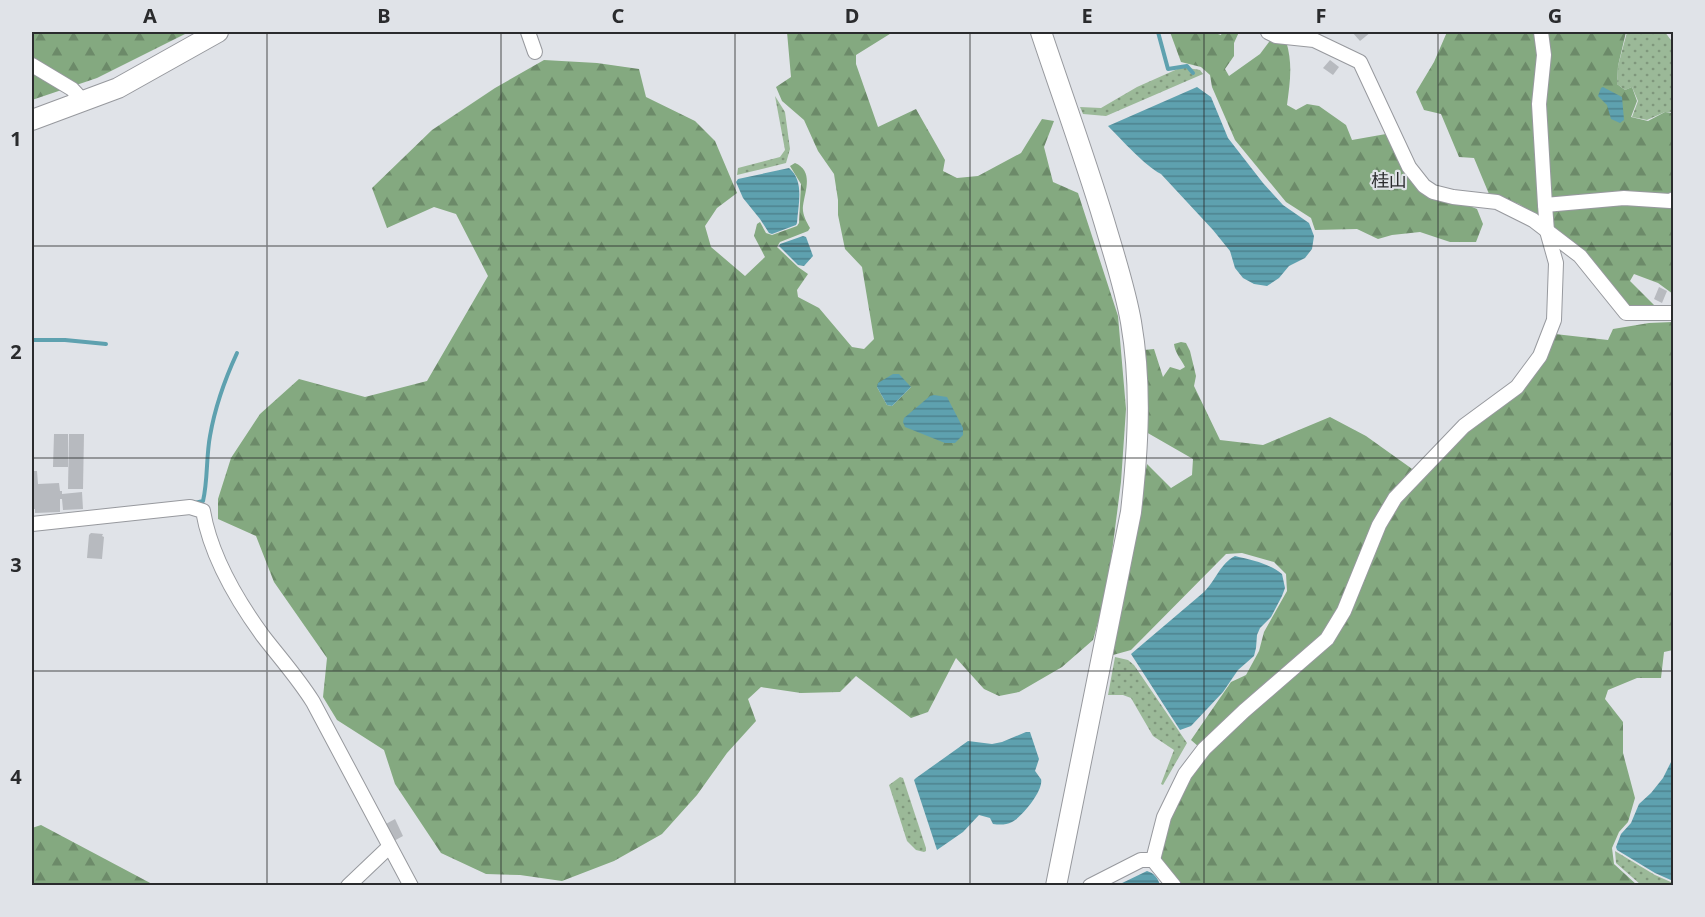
<svg xmlns="http://www.w3.org/2000/svg" width="1705" height="917" viewBox="0 0 1705 917" font-family="'Noto Sans','Noto Sans JP',sans-serif">
	<style>
		.grass { fill: url(#grass-dots) }
		.forest { fill: url(#forest-firs); fill-rule: evenodd }
		.water { fill: url(#water-rules) }
		.lines { fill: none; stroke-linecap: round; stroke-linejoin: round }
		.stream { stroke: #5ea1af; stroke-width: 4 }
		.building { fill: #b7babf }
		.street-casing { stroke: #97999e; stroke-width: 16 }
		.secondary-casing { stroke: #97999e; stroke-width: 22 }
		.street { stroke: #fff; stroke-width: 14 }
		.secondary { stroke: #fff; stroke-width: 20 }
		.grid { fill: none; stroke: #2a2b2d; stroke-width: 1.5; stroke-opacity: 0.55 }
		.labels { text-anchor: middle; dominant-baseline: central; stroke-width: 4.5; stroke-linejoin: round; paint-order: stroke }
		.neighbourhood-label { font-size: 18px; fill: #2a2b2d; stroke: #e0e3e8 }
		.neatline { fill: none; stroke: #2a2b2d; stroke-width: 2 }
		.grid-label { font-size: 20px; text-anchor: middle; font-weight: bold; fill: #2a2b2d }
	</style>
	<defs>
		<pattern id="grass-dots" width="8" height="8" patternUnits="userSpaceOnUse" patternTransform="scale(1.5)"><rect width="8" height="8" fill="#9bb998"/><path d="M2 2h.1M6 6h.1" fill="none" stroke="#7f977c" stroke-width="1.8" stroke-linecap="round"/></pattern>
		<pattern id="forest-firs" width="22" height="20" patternUnits="userSpaceOnUse" patternTransform="scale(1.5)"><rect width="22" height="20" fill="#84a980"/><path d="M5 1l3.5 6h-7zM16 11l3.5 6h-7z" fill="#6c8a69"/></pattern>
		<pattern id="water-rules" width="6" height="5" patternUnits="userSpaceOnUse" patternTransform="scale(1.5)"><rect width="6" height="5" fill="#5ea1af"/><path d="M0 2.5h6" fill="none" stroke="#4e838f"/></pattern>
	</defs>
	<rect width="100%" height="100%" fill="#e0e3e8"/>
	<!-- grass -->
	<g class="grass">
		<path d="M 1627,32 L 1665,32 L 1673,43 L 1673,112 L 1665,112 L 1647,120 L 1632,117 L 1638,101 L 1632,87 L 1625,90 L 1617,84 L 1618,66 Z"/>
		<path d="M 1182,67 L 1200,70 L 1203,74 L 1106,116 L 1083,114 L 1080,107 L 1101,108 L 1137,87 Z"/>
		<path d="M 775,96 L 785,112 L 790,149 L 786,163 L 737,175 L 738,168 L 780,157 L 785,150 Z"/>
		<path d="M 1115,657 L 1128,660 L 1134,665 L 1187,743 L 1163,785 L 1161,784 L 1174,750 L 1153,736 L 1131,698 L 1123,695 L 1108,695 Z"/>
		<path d="M 900,777 L 903,778 L 926,848 L 926,851 L 924,852 L 916,850 L 907,841 L 889,785 Z"/>
		<path d="M 1615,851 L 1655,875 L 1673,883 L 1673,885 L 1641,885 L 1616,863 Z"/>
	</g>
	<!-- forest -->
	<g class="forest">
		<path d="M 32,32 L 189,32 L 97,78 L 32,100 Z"/>
		<path d="M 787,32 L 893,32 L 856,55 L 856,64 L 878,127 L 916,109 L 945,160 L 943,171 L 957,178 L 978,176 L 1021,153 L 1042,119 L 1054,121 L 1044,147 L 1053,182 L 1078,193 L 1118,316 L 1126,409 L 1121,482 L 1107,591 L 1093,640 L 1062,667 L 1019,692 L 999,696 L 984,689 L 956,658 L 928,712 L 911,718 L 856,676 L 840,692 L 801,693 L 761,687 L 748,699 L 756,721 L 727,753 L 697,795 L 662,834 L 614,861 L 562,881 L 520,875 L 486,874 L 441,853 L 395,784 L 384,750 L 337,720 L 323,697 L 327,658 L 274,582 L 256,536 L 218,519 L 218,499 L 231,458 L 260,414 L 299,379 L 365,397 L 427,381 L 488,276 L 456,214 L 434,207 L 387,228 L 372,188 L 432,130 L 495,88 L 544,60 L 597,63 L 639,69 L 646,97 L 695,121 L 715,141 L 737,193 L 717,208 L 705,226 L 711,247 L 745,276 L 765,257 L 754,236 L 757,224 L 760,222 L 766,233 L 772,235 L 797,226 L 799,223 L 801,184 L 790,166 L 795,163 C 814,171 805,191 803,206 C 802,214 806,221 810,228 L 808,231 L 780,242 L 777,247 L 798,267 L 808,274 L 797,290 L 798,297 L 819,308 L 852,347 L 864,349 L 874,339 L 862,267 L 845,249 L 838,215 L 838,200 L 834,174 L 818,151 L 804,120 L 782,101 L 776,87 L 791,77 ZM 877,387 L 911,387 L 892,406 L 887,405 Z"/>
		<path d="M 1170,32 L 1212,32 L 1221,35 L 1222,32 L 1239,32 L 1234,43 L 1234,56 L 1225,69 L 1229,76 L 1260,54 L 1272,38 L 1286,41 C 1293,64 1290,82 1287,105 L 1296,110 L 1307,104 L 1319,106 L 1346,125 L 1352,140 L 1386,134 L 1404,169 L 1420,189 L 1441,201 L 1460,202 L 1477,209 L 1483,224 L 1476,242 L 1450,242 L 1420,232 L 1392,235 L 1378,239 L 1357,229 L 1315,230 L 1311,218 L 1286,202 L 1235,140 L 1212,87 L 1210,75 L 1201,67 L 1181,62 Z"/>
		<path d="M 1447,32 L 1626,32 L 1618,66 L 1617,84 L 1625,90 L 1632,87 L 1637,101 L 1631,117 L 1648,121 L 1665,112 L 1673,113 L 1673,294 L 1658,283 L 1634,274 L 1630,281 L 1657,308 L 1641,310 L 1624,304 L 1551,226 L 1519,204 L 1489,194 L 1474,158 L 1459,157 L 1441,114 L 1424,110 L 1416,92 L 1434,62 Z"/>
		<path d="M 1673,322 L 1673,650 L 1664,652 L 1661,678 L 1637,678 L 1608,690 L 1605,699 L 1623,722 L 1623,753 L 1635,798 L 1628,822 L 1619,832 L 1612,848 L 1614,864 L 1637,885 L 1181,885 L 1160,858 L 1169,822 L 1187,779 L 1207,754 L 1191,740 L 1231,682 L 1246,675 L 1259,651 L 1264,632 L 1287,591 L 1286,574 L 1274,562 L 1242,553 L 1226,554 L 1131,650 L 1113,655 L 1147,464 L 1171,488 L 1192,475 L 1193,459 L 1146,432 L 1144,350 L 1154,349 L 1163,377 L 1170,367 L 1180,370 L 1185,367 C 1181,359 1175,353 1174,344 L 1181,342 L 1186,343 L 1190,351 L 1196,376 L 1194,386 L 1220,440 L 1263,445 L 1330,417 L 1366,436 L 1422,476 L 1468,429 L 1520,393 L 1555,334 L 1608,340 L 1613,329 L 1649,323 Z"/>
		<path d="M 41,825 L 154,885 L 32,885 L 32,828 Z"/>
	</g>
	<!-- water -->
	<g class="water">
		<path d="M 1197,87 L 1211,97 L 1228,138 L 1263,183 L 1283,205 L 1309,223 L 1314,236 L 1312,249 L 1305,258 L 1289,266 L 1279,278 L 1267,286 L 1254,284 L 1243,278 L 1235,268 L 1230,251 L 1213,230 L 1161,174 C 1144,165 1123,141 1108,126 Z"/>
		<path d="M 1603,87 L 1622,97 L 1624,120 L 1620,123 L 1611,119 L 1607,105 L 1598,96 L 1601,88 Z"/>
		<path d="M 789,168 C 805,181 798,205 797,223 L 796,225 L 772,234 L 769,233 L 760,219 L 743,198 L 736,182 L 738,179 Z"/>
		<path d="M 803,236 L 806,237 L 813,256 L 804,266 L 798,265 L 779,246 L 780,244 Z"/>
		<path d="M 893,374 L 899,374 L 911,387 L 892,406 L 887,405 L 877,387 L 878,383 Z"/>
		<path d="M 934,395 L 947,397 L 963,428 L 963,435 L 955,443 L 945,443 L 905,427 L 903,422 L 904,418 L 930,396 Z"/>
		<path d="M 1235,556 C 1252,560 1268,563 1282,574 L 1285,588 L 1282,596 L 1271,617 L 1260,628 L 1257,635 L 1256,648 L 1254,656 L 1238,670 L 1223,692 L 1191,726 L 1180,730 L 1131,654 L 1204,592 C 1216,580 1220,564 1235,556 Z"/>
		<path d="M 1026,732 L 1030,732 L 1039,759 L 1035,771 C 1036,772 1040,778 1041,779 C 1044,790 1022,817 1012,822 C 1006,825 1000,825 993,824 L 990,818 L 979,815 L 963,832 L 937,850 L 914,780 L 916,778 L 968,741 L 992,744 L 1002,742 Z"/>
		<path d="M 1673,758 L 1673,881 L 1655,873 L 1617,850 L 1616,847 L 1621,834 L 1631,823 L 1639,804 L 1651,793 L 1663,778 Z"/>
		<path d="M 1147,871 C 1154,873 1158,878 1160,885 L 1118,885 Z"/>
	</g>
	<g class="lines">
		<!-- stream -->
		<g class="stream">
			<path d="M 1158,32 L 1168,69 L 1187,66 L 1193,73"/>
			<path d="M 32,340 L 65,340 L 106,344"/>
			<path d="M 195,503 L 203,501 C 208,480 206,457 210,436 C 215,407 225,379 237,353"/>
		</g>
	</g>
	<!-- building -->
	<g class="building">
		<path d="M 1352,32 L 1371,32 L 1360,41 Z"/>
		<path d="M 1330,60 L 1339,67 L 1333,75 L 1323,68 Z"/>
		<path d="M 1659,287 L 1667,291 L 1662,303 L 1654,299 Z"/>
		<path d="M 54,434 L 68,434 L 68,467 L 53,467 Z"/>
		<path d="M 69,434 L 84,434 L 83,489 L 68,489 Z"/>
		<path d="M 32,471 L 37,471 L 38,484 L 59,483 L 60,491 L 62,491 L 62,494 L 82,492 L 83,509 L 63,510 L 62,499 L 60,499 L 60,512 L 35,513 L 35,509 L 32,509 Z"/>
		<path d="M 91,533 L 103,534 L 102,536 L 104,537 L 102,559 L 87,558 L 89,535 Z"/>
		<path d="M 395,819 L 403,836 L 392,842 L 384,825 Z"/>
	</g>
	<g class="lines">
		<defs>
			<g id="street">
				<path d="M 528,32 L 535,52"/>
				<path d="M 1268,32 L 1276,36 L 1314,40 L 1360,62 L 1409,167 L 1424,186 L 1433,192 L 1453,197 L 1497,202 L 1533,220 L 1580,256 L 1626,313 L 1674,313"/>
				<path d="M 32,65 L 72,89 L 83,101"/>
				<path d="M 1545,205 L 1624,198 L 1670,201 L 1674,199"/>
				<path d="M 32,524 L 190,507 L 203,511 C 211,557 236,599 263,636 C 280,658 298,678 313,702 L 411,886"/>
				<path d="M 1153,860 L 1164,817 L 1185,774 L 1204,749 L 1244,711 L 1327,639 L 1344,611 L 1379,525 L 1395,498 L 1464,426 L 1517,387 L 1540,356 L 1554,320 L 1556,263 L 1547,231 L 1545,205 L 1539,104 L 1544,55 L 1541,32"/>
				<path d="M 348,886 L 389,847"/>
				<path d="M 1090,886 L 1141,860 L 1153,860 L 1174,886"/>
			</g>
			<g id="secondary">
				<path d="M 1041,32 C 1062,95 1085,158 1104,221 C 1114,255 1125,288 1131,322 C 1142,386 1138,449 1131,512 L 1056,886"/>
				<path d="M 32,120 L 118,88 L 218,32"/>
			</g>
		</defs>
		<!-- street casing -->
		<use href="#street" class="street-casing"/>
		<!-- secondary casing -->
		<use href="#secondary" class="secondary-casing"/>
		<!-- street -->
		<use href="#street" class="street"/>
		<!-- secondary -->
		<use href="#secondary" class="secondary"/>
	</g>
	<!-- grid -->
	<path class="grid" d="M 267,32 L 267,886M 501,32 L 501,886M 735,32 L 735,886M 970,32 L 970,886M 1204,32 L 1204,886M 1438,32 L 1438,886M 32,246 L 1674,246M 32,458 L 1674,458M 32,671 L 1674,671"/>
	<g class="labels">
		<!-- neighbourhood labels -->
		<g class="neighbourhood-label">
			<text x="1389" y="180">桂山</text>
		</g>
	</g>
	<!-- border -->
	<rect width="1705" height="917" fill="none" stroke="#e0e3e8" stroke-width="66"/>
	<rect x="33" y="33" width="1639" height="851" class="neatline"/>
	<g class="grid-label">
		<text x="150" y="23">A</text>
		<text x="384" y="23">B</text>
		<text x="618" y="23">C</text>
		<text x="852" y="23">D</text>
		<text x="1087" y="23">E</text>
		<text x="1321" y="23">F</text>
		<text x="1555" y="23">G</text>
		<text x="16" y="146">1</text>
		<text x="16" y="359">2</text>
		<text x="16" y="572">3</text>
		<text x="16" y="784">4</text>
	</g>
</svg>
